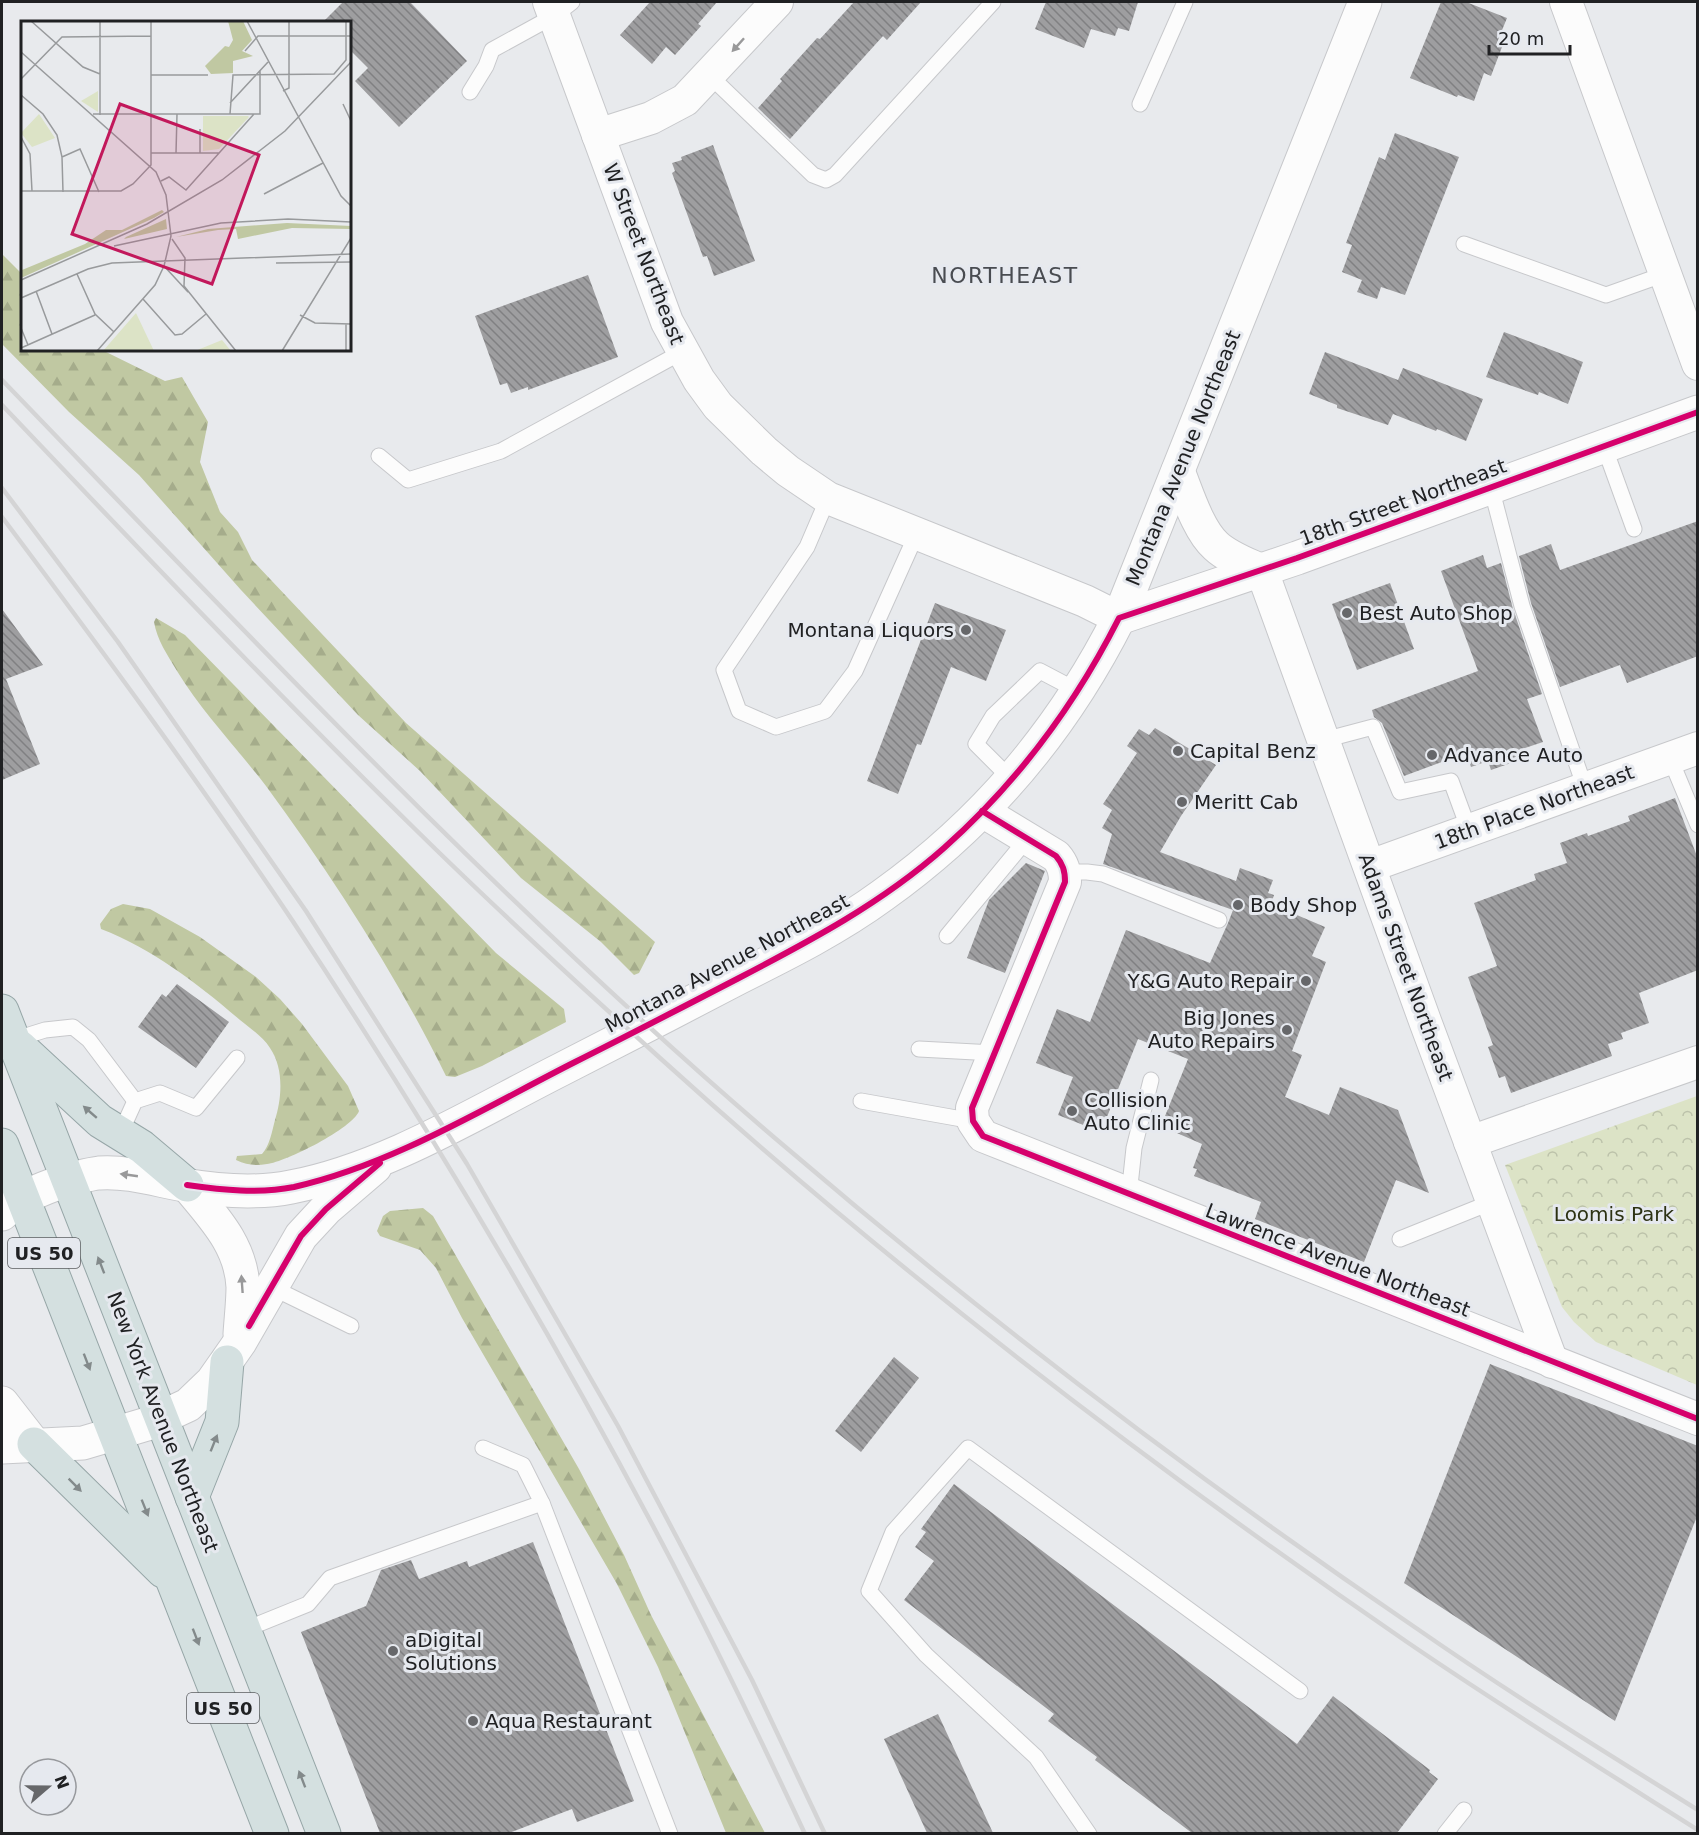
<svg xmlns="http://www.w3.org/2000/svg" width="1699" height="1835" viewBox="0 0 1699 1835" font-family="'DejaVu Sans',sans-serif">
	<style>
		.forest { fill: url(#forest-firs) }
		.park { fill: url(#park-crowns) }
		.building { fill: url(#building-back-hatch) }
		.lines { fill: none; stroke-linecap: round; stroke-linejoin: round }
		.service-casing { stroke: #c7c8cb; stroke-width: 17 }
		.minor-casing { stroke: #c7c8cb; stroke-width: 34 }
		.tertiary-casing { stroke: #c7c8cb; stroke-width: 35 }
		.secondary-casing { stroke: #c7c8cb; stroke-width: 35 }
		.trunk-casing { stroke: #96a6a7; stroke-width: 35 }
		.service { stroke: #fcfcfc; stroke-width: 15 }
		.minor { stroke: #fcfcfc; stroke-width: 32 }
		.tertiary { stroke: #fcfcfc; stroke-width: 33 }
		.secondary { stroke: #fcfcfc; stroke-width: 33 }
		.trunk { stroke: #d4e0e0; stroke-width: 33 }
		.rail { stroke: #d4d4d5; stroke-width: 4.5 }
		.cycleway-casing { stroke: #e6e9ef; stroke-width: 10 }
		.cycleway { stroke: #d6006c; stroke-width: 6 }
		.oneway { fill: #99999a }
		.oneway2 { fill: #838a8b }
		.poi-dot { fill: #66676a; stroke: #e6e9ef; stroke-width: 2 }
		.labels { text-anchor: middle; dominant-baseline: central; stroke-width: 6; stroke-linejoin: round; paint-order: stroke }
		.shield { fill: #e6e9ef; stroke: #5b5d60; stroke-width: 1.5 }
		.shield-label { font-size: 18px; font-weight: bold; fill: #202123 }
		.street-label { font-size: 20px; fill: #202123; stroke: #e6e9ef }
		.poi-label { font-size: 20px; fill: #202123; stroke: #e6e9ef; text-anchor: start }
		.park-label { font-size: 20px; fill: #2d3213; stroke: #e6e9ef }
		.quarter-label { font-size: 22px; letter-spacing: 1.5px; fill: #494c51; stroke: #e6e9ef }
		.inset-road { fill: none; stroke: #989a9c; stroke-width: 1.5 }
		.view { fill: #c2185b; fill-opacity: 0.15; stroke: #c2185b; stroke-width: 3 }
		.inset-edge { fill: none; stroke: #202123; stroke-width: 3 }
	</style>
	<defs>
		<pattern id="forest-firs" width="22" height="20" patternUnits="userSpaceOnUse" patternTransform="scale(1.5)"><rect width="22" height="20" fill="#c0c8a2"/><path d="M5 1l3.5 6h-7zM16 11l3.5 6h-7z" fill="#a5ac8b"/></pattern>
		<pattern id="park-crowns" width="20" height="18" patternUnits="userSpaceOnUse" patternTransform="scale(1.5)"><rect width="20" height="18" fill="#dce3c6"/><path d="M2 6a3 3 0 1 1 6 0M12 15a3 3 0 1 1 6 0" fill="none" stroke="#bcc2aa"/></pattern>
		<pattern id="building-back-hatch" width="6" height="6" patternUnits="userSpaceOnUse" patternTransform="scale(1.5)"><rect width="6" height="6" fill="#9e9ea0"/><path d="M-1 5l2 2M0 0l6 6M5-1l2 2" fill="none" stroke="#808082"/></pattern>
	</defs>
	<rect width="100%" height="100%" fill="#e8eaed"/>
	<!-- forest -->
	<g class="forest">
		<path d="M 2,254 L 22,274 L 22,350 L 102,350 L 165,381 L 182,377 L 208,422 L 200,462 L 220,512 L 238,532 L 252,560 L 406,723 L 655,942 L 639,973 L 634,975 L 601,942 L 521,878 L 420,771 L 358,715 L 241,590 L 139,475 L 69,412 L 2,344 Z"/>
		<path d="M 156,618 L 185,635 L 496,953 L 564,1009 L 566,1022 L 482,1066 L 455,1077 L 446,1076 C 397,976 332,876 266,786 C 236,747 202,712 177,671 C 167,654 157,640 154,622 Z"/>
		<path d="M 123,904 L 150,909 L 200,937 L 256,977 L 280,999 L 302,1024 L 348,1086 L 359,1111 C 353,1128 286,1162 267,1164 C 255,1166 247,1165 236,1160 L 237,1156 L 262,1154 C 270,1145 272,1131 275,1120 C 282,1098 284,1068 270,1048 C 263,1037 250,1028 240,1020 C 198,984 153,949 101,929 L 100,924 L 111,909 Z"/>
		<path d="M 423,1208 L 433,1216 L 579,1469 L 624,1555 L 651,1615 L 765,1833 L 726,1833 L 658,1667 L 617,1584 L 462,1318 L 436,1268 L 420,1250 L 380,1236 L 377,1231 L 383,1216 L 390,1211 Z"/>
	</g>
	<!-- park -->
	<path class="park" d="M 1697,1096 L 1698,1096 L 1697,1385 L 1596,1342 L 1574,1322 L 1562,1307 L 1505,1165 Z"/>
	<!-- building -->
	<g class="building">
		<path d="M 343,2 L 410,2 L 467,61 L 399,127 L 355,81 L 368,68 L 350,50 L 350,22 L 323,22 Z"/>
		<path d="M 650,2 L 717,2 L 698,24 L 701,26 L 675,55 L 666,47 L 652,64 L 620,35 Z"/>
		<path d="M 854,2 L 921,2 L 887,40 L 883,36 L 790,139 L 758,108 L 782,81 L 780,79 L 817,38 L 820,39 Z"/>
		<path d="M 1046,2 L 1138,2 L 1129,31 L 1118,28 L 1115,36 L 1091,29 L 1084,48 L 1035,29 Z"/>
		<path d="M 1441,2 L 1466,2 L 1507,18 L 1496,45 L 1502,47 L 1491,76 L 1484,73 L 1474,101 L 1458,95 L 1457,97 L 1410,78 Z"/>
		<path d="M 1395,133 L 1459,157 L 1405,295 L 1381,287 L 1377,299 L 1357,292 L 1362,280 L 1342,272 L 1352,245 L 1346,243 L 1379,157 L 1385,160 Z"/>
		<path d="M 713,145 L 755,261 L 714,276 L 707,256 L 703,257 L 672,173 L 675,171 L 672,163 L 682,160 L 681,157 Z"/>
		<path d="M 588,275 L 618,357 L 528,390 L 528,387 L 511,393 L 507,383 L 500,385 L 475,316 Z"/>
		<path d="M 1504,332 L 1583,362 L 1568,404 L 1539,392 L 1538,395 L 1486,377 Z"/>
		<path d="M 1325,352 L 1398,380 L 1403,368 L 1483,399 L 1466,441 L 1437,429 L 1436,431 L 1393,414 L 1388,425 L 1337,408 L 1337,405 L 1309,394 Z"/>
		<path d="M 1698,521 L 1698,656 L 1627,683 L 1620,665 L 1560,687 L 1531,603 L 1519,556 L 1551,544 L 1560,570 Z"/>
		<path d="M 1483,555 L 1487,568 L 1501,563 L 1513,609 L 1542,694 L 1527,699 L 1543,742 L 1525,748 L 1528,757 L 1491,770 L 1488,761 L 1471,767 L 1466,753 L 1404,776 L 1382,723 L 1374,717 L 1372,710 L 1478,671 L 1441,571 Z"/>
		<path d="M 1390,583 L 1414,649 L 1357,670 L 1332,604 Z"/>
		<path d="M 935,603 L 1006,630 L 986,681 L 951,667 L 921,745 L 917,744 L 898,794 L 867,781 Z"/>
		<path d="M 2,609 L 43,665 L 6,679 L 40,764 L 2,780 Z"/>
		<path d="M 1155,728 L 1216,765 L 1181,816 L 1160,852 L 1236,881 L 1240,868 L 1273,880 L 1268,893 L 1274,895 L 1271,904 L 1325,927 L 1312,956 L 1326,962 L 1292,1051 L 1302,1055 L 1285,1097 L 1329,1115 L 1340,1087 L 1398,1110 L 1429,1193 L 1396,1180 L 1364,1262 L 1255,1219 L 1261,1202 L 1194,1176 L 1197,1169 L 1193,1168 L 1202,1144 L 1161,1126 L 1188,1059 L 1138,1039 L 1101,1132 L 1058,1115 L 1073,1077 L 1036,1063 L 1057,1009 L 1090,1022 L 1126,930 L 1210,963 L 1228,923 L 1233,910 L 1103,864 L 1112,834 L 1102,828 L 1112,810 L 1103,804 L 1137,753 L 1127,746 L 1139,729 L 1149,735 Z"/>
		<path d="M 1675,798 L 1698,859 L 1698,970 L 1639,993 L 1649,1023 L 1621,1033 L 1623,1039 L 1608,1044 L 1612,1056 L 1511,1093 L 1505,1076 L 1499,1078 L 1488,1047 L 1493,1045 L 1468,977 L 1497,966 L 1474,903 L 1536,880 L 1534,874 L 1567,863 L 1560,843 L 1587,833 L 1588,836 L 1630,821 L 1628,816 Z"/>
		<path d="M 1026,863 L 1045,871 L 1005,973 L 967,958 L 989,900 Z"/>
		<path d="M 177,984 L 229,1022 L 196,1068 L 138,1027 L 162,994 L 166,997 Z"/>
		<path d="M 894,1357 L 919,1378 L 861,1452 L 835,1431 Z"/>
		<path d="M 1490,1364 L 1698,1446 L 1698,1514 L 1615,1721 L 1404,1583 Z"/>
		<path d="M 954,1484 L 1297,1744 L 1333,1696 L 1430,1770 L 1429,1772 L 1438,1779 L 1397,1833 L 1192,1833 L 1095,1760 L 1097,1757 L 1048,1721 L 1054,1714 L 904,1600 L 934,1561 L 915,1547 L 926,1532 L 921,1529 Z"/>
		<path d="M 533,1542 L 634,1801 L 577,1822 L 572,1809 L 509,1833 L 380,1833 L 301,1632 L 366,1606 L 381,1570 L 411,1560 L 419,1579 L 467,1561 L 469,1567 Z"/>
		<path d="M 938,1714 L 993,1833 L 927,1833 L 884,1739 Z"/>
	</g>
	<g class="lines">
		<defs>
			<g id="service">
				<path d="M 709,75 L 813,175 L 826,180 L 835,175 L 993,2"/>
				<path d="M 470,92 L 486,66 L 492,50 L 554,16 L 572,2"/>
				<path d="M 1140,104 L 1185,2"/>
				<path d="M 1464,244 L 1606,295 L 1665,274"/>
				<path d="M 1604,446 L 1634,529"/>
				<path d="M 379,456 L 408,480 L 501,451 L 682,352"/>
				<path d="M 1491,487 L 1522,606 L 1585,788"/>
				<path d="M 828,498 L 807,547 L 724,670 L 739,711 L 776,727 L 825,711 L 855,671 L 917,533"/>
				<path d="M 1324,740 L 1373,727 L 1400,792 L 1451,781 L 1469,830"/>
				<path d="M 1670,758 L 1698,825"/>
				<path d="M 1011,779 L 976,744 L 993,716 L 1040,671 L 1078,691"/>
				<path d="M 1065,872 L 1087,872 L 1103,874 L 1219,920"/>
				<path d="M 947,936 L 1027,839"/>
				<path d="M 13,1040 L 45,1030 L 73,1027 L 89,1040 L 135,1101"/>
				<path d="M 919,1049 L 994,1053"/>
				<path d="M 861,1101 L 973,1121"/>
				<path d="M 120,1134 L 135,1101 L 160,1093 L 196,1108 L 237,1058"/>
				<path d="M 1129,1195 L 1134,1148 L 1151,1080"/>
				<path d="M 1400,1239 L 1492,1202"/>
				<path d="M 271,1287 L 351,1326"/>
				<path d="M 542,1503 L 670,1834"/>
				<path d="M 244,1630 L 308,1604 L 330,1578 L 542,1503 L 523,1465 L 483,1448"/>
				<path d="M 1089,1834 L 1036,1757 L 926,1655 L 869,1591 L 893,1532 L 968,1448 L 1300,1691"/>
				<path d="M 1445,1834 L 1464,1810"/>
			</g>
			<g id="minor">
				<path d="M 549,2 L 667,322 L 699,380 L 718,406 L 764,451 L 788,471 L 828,498 L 1085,601 L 1119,618"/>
				<path d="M 1566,2 L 1698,364"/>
				<path d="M 598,135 L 651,118 L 685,100 L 777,2"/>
				<path d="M 1262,571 L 1425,1021 L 1552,1362"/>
				<path d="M 982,811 L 1056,856 C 1063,864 1065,871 1065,882 L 972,1108 L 973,1121 L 983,1136 L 1698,1419"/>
				<path d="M 1370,866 L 1698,748"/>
				<path d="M 1470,1142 L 1698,1062"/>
			</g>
			<path id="tertiary" d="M 1119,618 L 1297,558 L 1698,412"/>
			<g id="secondary">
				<path d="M 1178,471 C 1187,493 1198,530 1216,546 C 1229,558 1247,564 1262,571"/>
				<path d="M 187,1185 C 212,1216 241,1244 243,1287 C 243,1302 241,1318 240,1334"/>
				<path d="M 2,1214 C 16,1200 34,1192 53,1185 C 68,1180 83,1175 99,1173 C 128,1171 156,1180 184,1185 C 219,1191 256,1194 291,1187 C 385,1169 475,1113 560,1070 C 619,1040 679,1009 738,978 C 788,953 838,928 883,895 C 984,823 1063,729 1119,618 L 1365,2"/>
				<path d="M 2,1403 L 34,1444"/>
				<path d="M 2,1447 L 83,1443 L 147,1424 L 188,1405 L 212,1382 L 240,1342 L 301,1236 L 326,1209 L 375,1167"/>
			</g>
			<g id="trunk">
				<path d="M 2,1011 L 324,1834"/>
				<path d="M 20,1047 L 100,1121 L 142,1147 L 187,1185"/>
				<path d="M 2,1145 L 272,1834"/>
				<path d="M 34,1444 L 163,1571"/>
				<path d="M 192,1497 L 222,1422 L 227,1362"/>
			</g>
		</defs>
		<!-- service casing -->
		<use href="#service" class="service-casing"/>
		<!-- minor casing -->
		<use href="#minor" class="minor-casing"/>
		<!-- tertiary casing -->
		<use href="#tertiary" class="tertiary-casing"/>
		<!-- secondary casing -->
		<use href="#secondary" class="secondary-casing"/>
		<!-- trunk casing -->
		<use href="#trunk" class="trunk-casing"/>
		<!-- service -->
		<use href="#service" class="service"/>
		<!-- minor -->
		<use href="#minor" class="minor"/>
		<!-- tertiary -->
		<use href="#tertiary" class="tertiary"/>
		<!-- secondary -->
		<use href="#secondary" class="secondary"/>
		<!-- trunk -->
		<use href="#trunk" class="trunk"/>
		<!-- rail -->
		<g class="rail">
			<path d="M 2,380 C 253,640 501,904 776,1139 C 980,1314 1194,1477 1416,1628 C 1508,1692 1603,1751 1698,1810"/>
			<path d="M 2,405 C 138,548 274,691 415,829 C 494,907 577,983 660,1058 C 894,1270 1146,1463 1407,1642 C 1502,1707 1600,1768 1698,1830"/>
			<path d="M 2,488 L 118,642 L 306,911 L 467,1164 L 618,1426 L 752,1680 L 825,1834"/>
			<path d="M 2,517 C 101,649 200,783 292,920 C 429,1127 557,1342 672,1562 C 718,1651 762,1742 805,1834"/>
		</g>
		<defs>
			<g id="cycleway">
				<path d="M 982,811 L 1056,856 C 1063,864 1065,871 1065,882 L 972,1108 L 973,1121 L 983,1136 L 1698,1419"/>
				<path d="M 187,1185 C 222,1190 259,1194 294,1187 C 392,1165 486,1107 575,1062 C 629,1035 683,1007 737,979 C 810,941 882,903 944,848 C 1017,783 1075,705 1119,618 L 1297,558 L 1698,412"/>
				<path d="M 249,1326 L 301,1236 L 326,1209 L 380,1163"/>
			</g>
		</defs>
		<!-- cycleway casing -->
		<use href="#cycleway" class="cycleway-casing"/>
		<!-- cycleway -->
		<use href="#cycleway" class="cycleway"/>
	</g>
	<!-- one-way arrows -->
	<defs><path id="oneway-solid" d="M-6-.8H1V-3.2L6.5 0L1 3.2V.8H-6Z" transform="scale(1.5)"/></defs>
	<g class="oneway">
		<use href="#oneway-solid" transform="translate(738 45) rotate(132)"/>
		<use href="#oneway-solid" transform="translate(129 1175) rotate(-172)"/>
		<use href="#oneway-solid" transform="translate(242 1284) rotate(-94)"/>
	</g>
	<g class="oneway2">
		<use href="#oneway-solid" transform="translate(90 1112) rotate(-139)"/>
		<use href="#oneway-solid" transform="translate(101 1265) rotate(-111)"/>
		<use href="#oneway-solid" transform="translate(87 1362) rotate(69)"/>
		<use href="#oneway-solid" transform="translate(214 1443) rotate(-68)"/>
		<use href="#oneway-solid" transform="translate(75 1485) rotate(45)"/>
		<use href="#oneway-solid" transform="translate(145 1508) rotate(68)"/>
		<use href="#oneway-solid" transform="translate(196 1637) rotate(69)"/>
		<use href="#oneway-solid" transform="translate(302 1779) rotate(-111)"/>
	</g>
	<!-- markers -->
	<g class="poi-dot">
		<circle cx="1347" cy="613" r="6"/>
		<circle cx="966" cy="630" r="6"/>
		<circle cx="1178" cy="751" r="6"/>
		<circle cx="1432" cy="755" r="6"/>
		<circle cx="1182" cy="802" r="6"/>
		<circle cx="1238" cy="905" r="6"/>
		<circle cx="1306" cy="981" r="6"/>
		<circle cx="1287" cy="1030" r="6"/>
		<circle cx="1072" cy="1111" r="6"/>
		<circle cx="393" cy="1651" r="6"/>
		<circle cx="473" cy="1721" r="6"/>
	</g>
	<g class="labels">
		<!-- shield labels -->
		<g class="shield">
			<rect x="8" y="1238" width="72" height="30" rx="4.5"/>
			<rect x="187" y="1693" width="72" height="30" rx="4.5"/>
		</g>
		<g class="shield-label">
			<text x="44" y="1253">US 50</text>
			<text x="223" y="1708">US 50</text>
		</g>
		<!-- street labels -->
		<g class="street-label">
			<text transform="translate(644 254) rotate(69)">W Street Northeast</text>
			<text transform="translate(1183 458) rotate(-68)">Montana Avenue Northeast</text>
			<text transform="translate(1403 502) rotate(-20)">18th Street Northeast</text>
			<text transform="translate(1534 807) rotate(-20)">18th Place Northeast</text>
			<text transform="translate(727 963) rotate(-28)">Montana Avenue Northeast</text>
			<text transform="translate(1406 967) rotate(70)">Adams Street Northeast</text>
			<text transform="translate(1338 1260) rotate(21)">Lawrence Avenue Northeast</text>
			<text transform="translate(163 1422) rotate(69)">New York Avenue Northeast</text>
		</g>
		<!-- poi labels -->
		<g class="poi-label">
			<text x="1359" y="613">Best Auto Shop</text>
			<text x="954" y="630" text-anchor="end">Montana Liquors</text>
			<text x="1190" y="751">Capital Benz</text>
			<text x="1444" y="755">Advance Auto</text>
			<text x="1194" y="802">Meritt Cab</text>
			<text x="1250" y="905">Body Shop</text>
			<text x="1294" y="981" text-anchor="end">Y&amp;G Auto Repair</text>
			<text x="1275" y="1018" text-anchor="end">Big Jones<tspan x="1275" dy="23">Auto Repairs</tspan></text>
			<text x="1084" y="1100">Collision<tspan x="1084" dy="23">Auto Clinic</tspan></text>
			<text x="405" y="1640">aDigital<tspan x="405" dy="23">Solutions</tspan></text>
			<text x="485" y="1721">Aqua Restaurant</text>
		</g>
		<!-- park labels -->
		<g class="park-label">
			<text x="1614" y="1214">Loomis Park</text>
		</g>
		<!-- quarter labels -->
		<g class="quarter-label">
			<text x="1005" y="275">NORTHEAST</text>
		</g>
	</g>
	<!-- overview -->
	<g transform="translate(21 21)">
		<rect width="330" height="330" fill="#e8eaed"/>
		<path d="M 207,0 L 222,0 L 231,19 L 221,30 L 232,35 L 212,40 L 212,52 L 190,53 L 184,45 L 204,25 L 208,26 L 212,19 ZM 141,189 L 143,191 L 133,197 L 0,257 L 1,249 L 64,223 L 85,209 L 101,209 ZM 145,198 L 146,208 L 103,218 L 105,216 ZM 266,202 L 330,205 L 330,208 L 271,207 L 217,218 L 215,208 L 197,209 L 155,216 L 187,208 Z" fill="#c0c8a2"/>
		<path d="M 115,292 L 133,330 L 82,330 ZM 201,319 L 210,330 L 174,330 Z" fill="#dce3c6"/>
		<path d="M 18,93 L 34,117 L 11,126 L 0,112 ZM 182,95 L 227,95 L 228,96 L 198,128 L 182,130 Z" fill="#dce3c6"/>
		<path d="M 77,70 L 77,91 L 60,80 Z" fill="#dce3c6"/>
		<path class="inset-road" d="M 10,0 L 62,46 L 79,53M 226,0 L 320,175 L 330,185M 224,30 L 237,15 L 330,15M 0,31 L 135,151 L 145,174 L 150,215 L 143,245 L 167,271M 130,54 L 187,54M 0,58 L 41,16 L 130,15M 262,70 L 268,67 L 268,0M 0,74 L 22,93 L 36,114 L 41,136 L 42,171M 209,82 L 247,41M 322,83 L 330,100M 72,93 L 239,93 L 239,49M 209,93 L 212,54 L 313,53 L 325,39 L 325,0M 79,94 L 79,0M 0,116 L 9,133 L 11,170M 130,132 L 198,132M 155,132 L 156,93M 179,132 L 179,108M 41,136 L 59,128 L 78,171M 140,160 L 148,156 L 165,169 L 233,93M 0,170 L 100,170 L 112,163 L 130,144 L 130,0M 243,173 L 302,142M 151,218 L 164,237 L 163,265 L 215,330M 93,225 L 200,202 L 267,198 L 330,201M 255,242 L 330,241M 56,253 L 74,293 L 93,311M 0,259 L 126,203 L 201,159 L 264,110 L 330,41M 15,270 L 31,313M 0,277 L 67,248 L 91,242 L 330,233M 122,278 L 154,314 L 161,313 L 185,293M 279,294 L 294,302 L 330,303M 325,303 L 325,330M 0,307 L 7,324M 0,327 L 74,294M 76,330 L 134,264 L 143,245M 261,330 L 330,217"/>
		<path class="view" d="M 99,83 L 238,134 L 191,263 L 51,213 Z"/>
		<rect width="330" height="330" class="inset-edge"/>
	</g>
	<!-- border -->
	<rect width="1699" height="1835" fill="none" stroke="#202123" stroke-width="6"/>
	<!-- north arrow -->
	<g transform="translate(48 1787) rotate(70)"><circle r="28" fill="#e6e9ef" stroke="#97999d" stroke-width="1.5"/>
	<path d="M0-4.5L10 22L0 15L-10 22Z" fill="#66676a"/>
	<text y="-9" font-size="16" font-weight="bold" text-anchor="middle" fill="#202123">N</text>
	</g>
	<!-- scale -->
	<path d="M1489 45v9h81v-9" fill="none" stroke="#202123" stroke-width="3"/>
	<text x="1498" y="45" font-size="18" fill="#202123" stroke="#e6e9ef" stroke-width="4.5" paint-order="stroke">20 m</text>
</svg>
